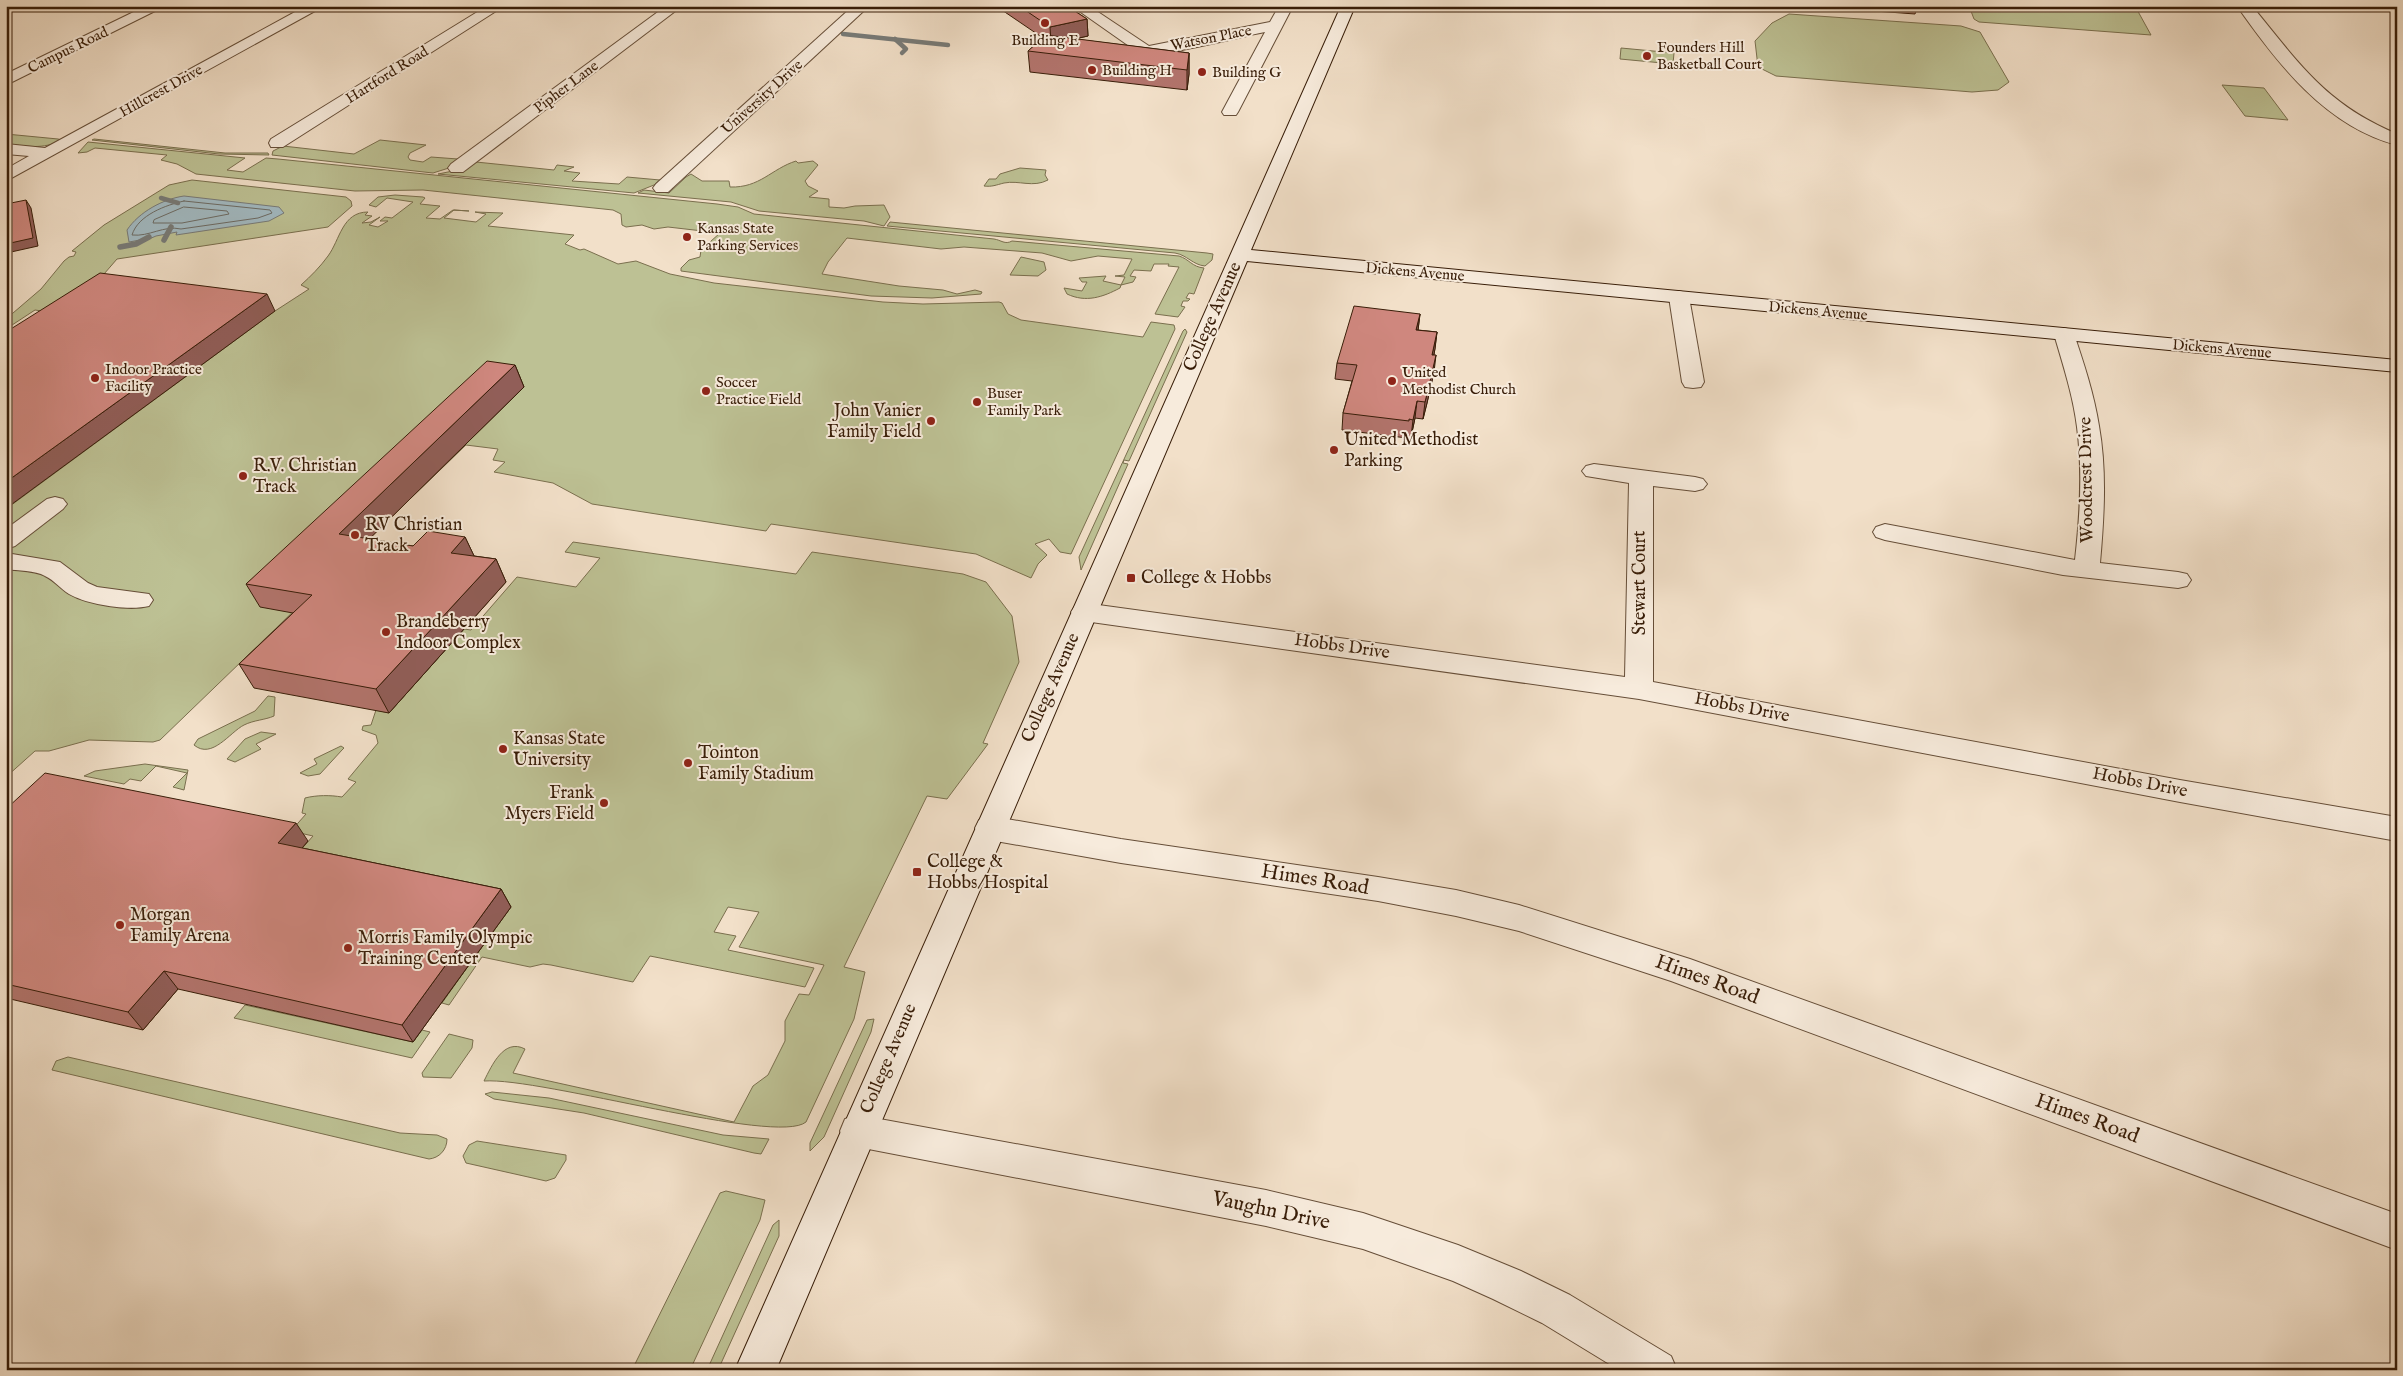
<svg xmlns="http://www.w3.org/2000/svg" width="2403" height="1376" viewBox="0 0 2403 1376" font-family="'IM FELL English',serif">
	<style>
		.green { fill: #bdc194; stroke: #7a6f4e }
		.water { fill: #a2bac2; stroke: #787b78 }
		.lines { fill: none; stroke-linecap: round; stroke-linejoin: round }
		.shore { stroke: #6d6c65; stroke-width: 1 }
		.stream-far1 { stroke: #787b78; stroke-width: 4.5 }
		.stream { stroke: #787b78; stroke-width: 5.5 }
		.street-casing { stroke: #664e38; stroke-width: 2 }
		.secondary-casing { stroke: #381d08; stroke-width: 2 }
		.street { fill: #f7ebdc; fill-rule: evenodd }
		.secondary { fill: #f7ebdc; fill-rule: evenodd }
		.wall { fill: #b2746c; stroke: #381d08 }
		.shaded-wall { fill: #915e58; stroke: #381d08 }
		.building { fill: #cf877e; stroke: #381d08 }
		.poi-dot { fill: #8f2418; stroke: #f7ebdc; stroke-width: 2 }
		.labels { text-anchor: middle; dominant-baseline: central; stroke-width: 4; stroke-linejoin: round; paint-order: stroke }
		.far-street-label { font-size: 15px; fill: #381d08; stroke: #f7ebdc }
		.far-poi-label { font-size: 15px; fill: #381d08; stroke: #f7ebdc; text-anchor: start }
		.street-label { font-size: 18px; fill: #381d08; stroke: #f7ebdc }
		.poi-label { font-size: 18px; fill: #381d08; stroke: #f7ebdc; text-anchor: start }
		.near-street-label { font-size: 21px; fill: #381d08; stroke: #f7ebdc }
	</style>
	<rect width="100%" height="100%" fill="#f2e0c9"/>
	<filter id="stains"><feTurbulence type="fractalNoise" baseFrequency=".004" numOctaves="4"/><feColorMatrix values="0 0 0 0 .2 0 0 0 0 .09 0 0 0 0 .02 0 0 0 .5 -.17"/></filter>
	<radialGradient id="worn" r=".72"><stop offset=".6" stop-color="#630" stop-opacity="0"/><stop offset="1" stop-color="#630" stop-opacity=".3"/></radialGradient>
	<!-- green -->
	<g class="green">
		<path d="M 1969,6 L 2135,6 L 2151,35 L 1979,22 L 1974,19 Z"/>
		<path d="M 1789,14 L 1961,26 L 1980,32 L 2009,82 L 1998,90 L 1972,92 L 1776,76 L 1758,67 L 1755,41 L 1772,23 Z"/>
		<path d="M 1621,48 L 1674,53 L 1673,64 L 1620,59 Z"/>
		<path d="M 2222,85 L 2264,88 L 2288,120 L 2245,116 Z"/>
		<path d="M 6,134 L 58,139 L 62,140 C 43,150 26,146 6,144 Z"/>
		<path d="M 94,139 L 225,153 L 268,153 L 269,155 L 219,154 L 92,140 Z"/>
		<path d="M 380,140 L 426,145 L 410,153 L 408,157 L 410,160 L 423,162 L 431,157 L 458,159 L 452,167 L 433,173 L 272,155 L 273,151 L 283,146 L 354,154 Z"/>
		<path d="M 88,142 L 245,158 L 227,170 L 243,172 L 266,158 L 278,159 L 717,204 L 738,207 L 754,214 L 994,239 C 1001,240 1005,245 1012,241 L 1179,256 C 1189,259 1192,267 1204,268 L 1194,294 L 1189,293 L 1186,298 L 1190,299 L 1188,301 L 1183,301 L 1181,306 L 1185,307 L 1178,317 L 1155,314 L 1179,267 L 1168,266 L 1169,264 L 1154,264 L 1151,271 L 1134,270 L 1130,276 L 1136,277 L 1133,282 L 1121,285 L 1120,288 C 1103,297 1086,303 1067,294 L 1064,288 L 1082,291 L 1087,282 L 1082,282 L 1079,278 L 1106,276 L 1103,281 L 1121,285 L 1125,277 L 1115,276 L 1124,275 L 1132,259 L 1098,256 L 1071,261 L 1042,253 L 964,247 L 941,249 L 847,238 L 828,262 L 822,274 L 899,286 L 943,290 L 957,294 L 975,290 L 982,292 L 981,294 L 932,298 L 871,296 L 681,271 L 681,268 L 689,260 L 700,257 L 701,250 L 720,233 L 668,227 L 654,229 L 642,225 L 626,227 L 622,225 L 621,214 L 613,210 L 423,190 L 355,191 L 196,174 L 177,164 L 161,160 L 167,155 L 95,148 L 87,152 L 78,153 Z"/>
		<path d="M 796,161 L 798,163 L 813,161 L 818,165 L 805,181 L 808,186 L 818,191 L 809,197 L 829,199 L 829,207 L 844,208 L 855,206 L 884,205 L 890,217 L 884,226 L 864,221 L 759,211 L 731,202 L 638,193 L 644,190 L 669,193 L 686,177 L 691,174 L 702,181 L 729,181 L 730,187 C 760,188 771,169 796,161 Z"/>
		<path d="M 476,162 L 554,170 L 557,165 L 574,167 L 564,171 L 580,173 L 572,181 L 619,184 L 627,177 L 660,180 L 654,185 L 634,193 L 438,174 L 468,168 Z"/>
		<path d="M 1020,168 L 1046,170 L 1045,175 L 1048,180 C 1033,188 1019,180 1004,183 C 996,185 992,187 984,186 L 989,179 L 996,179 L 1000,174 Z"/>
		<path d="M 192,180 L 346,197 L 351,201 L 352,206 L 328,227 L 117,259 L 104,274 L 42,311 L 35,310 L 6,329 L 6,319 L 41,289 L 64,261 L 69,257 L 74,256 L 76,252 L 72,251 L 104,225 L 169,185 Z"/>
		<path d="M 395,195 L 423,197 L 425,198 L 420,204 L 440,206 L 426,218 L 440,219 L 453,210 L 469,211 L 454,210 L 444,218 L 476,222 L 486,214 L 475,212 L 503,213 L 488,226 L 574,235 L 565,244 L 580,250 L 584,249 L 618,264 L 636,261 L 670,274 L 714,283 L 883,302 L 923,304 L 999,302 L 1002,303 L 1008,314 L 1021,320 L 1143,337 L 1151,322 L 1174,325 L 1175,329 L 1071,554 L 1060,552 L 1049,539 L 1035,544 L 1047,555 L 1038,564 L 1031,578 L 976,554 L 771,524 L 766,531 L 592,504 L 553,483 L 494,472 L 505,462 L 493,460 L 498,449 L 466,445 L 160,740 L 153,742 L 89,740 L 49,751 L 35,751 L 6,777 L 6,509 L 275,311 L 309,289 L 301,285 C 311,276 320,267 328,256 C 340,240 342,212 368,212 L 365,215 L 372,216 L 362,223 L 371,222 L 380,217 L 369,225 L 378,227 L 388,221 L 380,221 L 385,217 L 392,218 L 413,202 L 387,198 L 376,207 L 369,205 L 378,197 Z"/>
		<path d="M 890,222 L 1207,253 L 1213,254 L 1212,260 L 1205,266 C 1193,265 1187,255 1175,253 L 887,226 Z"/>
		<path d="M 1021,257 L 1044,262 L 1046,270 L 1038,276 L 1010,275 Z"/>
		<path d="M 1185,329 L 1187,332 L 1129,461 L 1124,460 L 1123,463 L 1128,464 L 1081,570 L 1079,557 L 1183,331 Z"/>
		<path d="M 573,542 L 796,574 L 812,552 L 963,574 L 986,582 L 1012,616 L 1019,662 L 983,743 L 988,744 L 947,799 L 927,796 L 844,967 L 865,972 L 854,1019 L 806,1122 C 777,1146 541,1077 484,1081 C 492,1065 504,1038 525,1049 L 513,1073 L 734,1122 L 753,1086 L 768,1075 L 785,1041 L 785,1021 L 799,994 L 809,995 L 824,965 L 739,947 L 759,912 L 728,907 L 714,932 L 736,936 L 728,950 L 814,968 L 805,987 L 650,956 L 633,982 L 551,965 L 543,964 L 530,967 L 482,957 L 449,1005 L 442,1003 L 510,907 L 291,861 L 313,836 L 291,831 L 306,814 L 302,813 L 305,798 C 317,795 330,795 342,797 L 356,782 L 348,779 L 378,743 L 376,735 L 362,730 L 363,726 L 371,725 L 376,710 L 389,713 L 464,629 L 471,630 L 517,577 L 576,587 L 600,558 L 565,552 Z"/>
		<path d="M 268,696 L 275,697 L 274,716 C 265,720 254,720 244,725 C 230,732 212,760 194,745 L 198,739 L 255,711 Z"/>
		<path d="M 261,732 L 276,734 L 256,744 L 261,749 L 235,762 L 227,759 L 245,739 Z"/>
		<path d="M 341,746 L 344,748 L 342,750 L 320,774 L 308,776 L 300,773 L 317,764 L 314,759 Z"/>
		<path d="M 145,764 L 188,770 L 184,790 L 173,787 L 187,773 L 156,766 L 141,781 L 130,779 L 124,784 L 84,776 L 95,771 Z"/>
		<path d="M 245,1005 L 413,1042 L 422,1030 L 430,1032 L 412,1058 L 234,1018 Z"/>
		<path d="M 874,1019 L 871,1032 L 824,1137 L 810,1151 L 810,1143 L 867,1020 Z"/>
		<path d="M 449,1034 L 473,1040 L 472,1048 L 451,1078 L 423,1077 L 422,1073 Z"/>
		<path d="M 68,1057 L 400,1133 L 437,1135 L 447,1139 C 447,1150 439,1158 429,1159 L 52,1070 L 56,1061 Z"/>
		<path d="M 492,1092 L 549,1098 L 723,1135 L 769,1139 L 761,1154 L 754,1153 L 584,1113 L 494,1099 L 485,1094 Z"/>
		<path d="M 477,1141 L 566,1155 L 566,1160 L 555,1178 L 546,1181 L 466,1163 L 463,1156 L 469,1145 Z"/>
		<path d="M 726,1191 L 765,1200 L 760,1220 L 690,1370 L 648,1370 L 650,1365 L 646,1364 L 643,1370 L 632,1370 L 720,1193 Z"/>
		<path d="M 779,1220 L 779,1236 L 718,1370 L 707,1370 L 773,1225 Z"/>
	</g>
	<!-- water -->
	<path class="water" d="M 184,196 L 279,207 L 284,213 L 269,221 L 176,235 L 177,232 L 156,236 L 142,242 L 140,240 L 129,242 L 127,230 C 139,212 163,199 184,196 Z"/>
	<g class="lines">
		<!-- shore -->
		<g class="shore">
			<path d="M 184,201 L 270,210 L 272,213 L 258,218 L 181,229 C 164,225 149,237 132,235 C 138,215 166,205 184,201 Z"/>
			<path d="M 184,207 L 227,211 L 229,214 L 182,223 L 153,223 L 154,220 Z"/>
		</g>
		<!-- stream-far1 -->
		<g class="stream-far1">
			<path d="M 843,34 L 948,45"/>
			<path d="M 895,39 L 906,49 L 902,53"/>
			<path d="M 161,198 L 178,203"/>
		</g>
		<!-- stream -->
		<g class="stream">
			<path d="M 164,240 L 171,227"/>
			<path d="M 120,247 L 136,244 L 149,237"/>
		</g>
		<defs>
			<g id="street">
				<path d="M 146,6 L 165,6 L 6,85 L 6,74 Z"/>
				<path d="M 306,6 L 324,6 L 6,181 L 6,169 L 29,156 L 6,154 L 6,144 L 45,148 Z"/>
				<path d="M 487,6 L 504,6 L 283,147 L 271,147 L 269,143 L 271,139 Z"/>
				<path d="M 666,6 L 682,6 L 463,172 L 451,172 L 448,168 L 451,164 Z"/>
				<path d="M 853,6 L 869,6 L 668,192 L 656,192 L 653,188 L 656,184 Z"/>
				<path d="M 1072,6 L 1089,6 L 1149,46 L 1270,22 L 1279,6 L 1293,6 L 1238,112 L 1236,115 L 1224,115 L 1222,112 L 1265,32 C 1229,39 1147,62 1115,54 L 1112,51 L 1115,48 L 1129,46 Z"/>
				<path d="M 2237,6 L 2252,6 C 2299,63 2325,104 2397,134 L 2397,145 C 2326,127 2277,63 2237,6 Z"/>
				<path d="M 1679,291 L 1686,293 L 1689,297 L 1704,382 L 1701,387 L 1693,388 L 1685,387 L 1682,382 L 1669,297 L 1672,293 Z"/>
				<path d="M 2064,328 L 2071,330 L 2074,334 C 2084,364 2094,394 2099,426 C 2107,471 2104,518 2100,563 L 2178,572 L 2187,574 L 2191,580 L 2187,586 L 2178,588 L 2063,575 L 1885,540 L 1876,537 L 1873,532 L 1876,527 L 1885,524 L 2075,560 C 2080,516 2083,471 2077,427 C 2073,395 2063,365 2054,334 L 2057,330 Z"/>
				<path d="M 1594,464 L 1695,477 L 1703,479 L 1707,484 L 1703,489 L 1695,491 L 1653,486 L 1653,682 L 2180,780 L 2397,817 L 2397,841 L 2180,802 L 1639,699 L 1084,621 L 1075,618 L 1071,612 L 1075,606 L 1084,603 L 1625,677 L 1629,483 L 1586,476 L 1582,471 L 1586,466 Z"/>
				<path d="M 55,497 L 63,499 L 67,504 L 63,509 L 15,546 L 6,549 L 6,529 L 47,499 Z"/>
				<path d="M 6,553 L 60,562 L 88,583 L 97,587 L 149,594 L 153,600 L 149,606 C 129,611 88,605 69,594 C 61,589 54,580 45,576 C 35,570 18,571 6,569 Z"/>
				<path d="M 990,816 L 1121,839 L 1378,877 L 1456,890 L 1519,905 L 1690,959 L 2397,1214 L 2397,1250 L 1671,981 L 1519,931 L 1456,916 L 1378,901 L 1121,863 L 990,840 L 979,836 L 975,828 L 979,820 Z"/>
				<path d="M 858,1115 L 1266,1190 L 1363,1213 L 1458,1245 L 1521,1271 L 1570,1295 L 1671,1356 L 1677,1370 L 1619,1370 L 1542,1323 L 1493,1299 L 1453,1281 L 1363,1249 L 1266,1226 L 858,1147 L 845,1143 L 840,1131 L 845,1119 Z"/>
			</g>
			<path id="secondary" d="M 1341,6 L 1355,6 L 1251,250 L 2397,360 L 2397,372 L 1247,261 L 776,1370 L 735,1370 Z"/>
		</defs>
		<!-- street casing -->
		<use href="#street" class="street-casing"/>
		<!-- secondary casing -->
		<use href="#secondary" class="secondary-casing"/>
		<!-- street -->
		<use href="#street" class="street"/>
		<!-- secondary -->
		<use href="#secondary" class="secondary"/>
	</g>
	<!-- wall -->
	<g class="wall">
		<path d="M 996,6 L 1067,6 L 1087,19 L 1088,36 L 1074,39 L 1189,53 L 1189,74 L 1187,90 L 1030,72 L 1028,51 L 1043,38 Z"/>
		<path d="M 1873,6 L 1918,6 L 1915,14 L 1875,11 Z"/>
		<path d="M 1420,314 L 1418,330 L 1437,332 L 1434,355 L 1434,372 L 1427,403 L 1423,419 L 1415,418 L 1411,437 L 1407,436 L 1407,438 L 1342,430 L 1343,413 L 1352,381 L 1335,379 L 1337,363 Z"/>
		<path d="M 515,365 L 524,387 L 369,539 L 413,546 L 465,537 L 474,556 L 496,559 L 506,582 L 389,713 L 254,688 L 239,664 L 293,613 L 260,607 L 246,584 Z"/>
		<path d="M 6,809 L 308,841 L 302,848 L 501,889 L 511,907 L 413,1042 L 178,989 L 143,1030 L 6,998 Z"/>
	</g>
	<!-- shaded-wall -->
	<g class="shaded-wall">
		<path d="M 1087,19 L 1088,36 L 1051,44 L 1050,27 Z"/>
		<path d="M 1189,53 L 1189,74 L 1187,90 L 1187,70 Z"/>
		<path d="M 26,200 L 31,208 L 38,246 L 11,252 L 6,244 Z"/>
		<path d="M 267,294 L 275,311 L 8,507 L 6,504 L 6,482 Z"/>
		<path d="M 1420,314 L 1418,330 L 1416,330 Z"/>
		<path d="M 1437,332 L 1435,349 L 1430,372 L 1432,355 Z"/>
		<path d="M 1436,355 L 1434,372 L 1427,403 L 1423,419 L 1425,402 Z"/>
		<path d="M 515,365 L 524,387 L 351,557 L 339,534 Z"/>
		<path d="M 1417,401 L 1415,418 L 1411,437 L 1413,420 Z"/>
		<path d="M 465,537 L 476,560 L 451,553 Z"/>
		<path d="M 496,559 L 506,582 L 389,713 L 376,689 Z"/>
		<path d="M 296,823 L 308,841 L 291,861 L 278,843 Z"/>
		<path d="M 501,889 L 511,907 L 413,1042 L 402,1025 Z"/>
		<path d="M 164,971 L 178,989 L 143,1030 L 128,1012 Z"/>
	</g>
	<!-- building -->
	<g class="building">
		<path d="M 1019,6 L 1067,6 L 1087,19 L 1050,27 Z"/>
		<path d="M 1046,35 L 1189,53 L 1187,70 L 1028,51 Z"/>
		<path d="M 26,200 L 33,238 L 6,244 L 6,204 Z"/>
		<path d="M 100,273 L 267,294 L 6,482 L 6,332 Z"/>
		<path d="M 1354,306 L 1420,314 L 1416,330 L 1437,332 L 1432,355 L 1436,355 L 1429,386 L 1425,402 L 1417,401 L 1413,420 L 1409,419 L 1409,421 L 1343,413 L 1357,365 L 1337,363 Z"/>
		<path d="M 487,361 L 515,365 L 339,534 L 413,546 L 428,531 L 465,537 L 451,553 L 496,559 L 376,689 L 239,664 L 312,595 L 246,584 Z"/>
		<path d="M 45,773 L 296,823 L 278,843 L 501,889 L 402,1025 L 164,971 L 128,1012 L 6,984 L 6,809 Z"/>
	</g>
	<!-- markers -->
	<g class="poi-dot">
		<circle cx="1045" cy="23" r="5"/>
		<circle cx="1647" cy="56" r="5"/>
		<circle cx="1092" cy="70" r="5"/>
		<circle cx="1202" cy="72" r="5"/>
		<circle cx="687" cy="237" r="5"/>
		<circle cx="95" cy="378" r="5"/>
		<circle cx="1392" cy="381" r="5"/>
		<circle cx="706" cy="391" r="5"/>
		<circle cx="977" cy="402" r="5"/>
		<circle cx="931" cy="421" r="5"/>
		<circle cx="1334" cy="450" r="5"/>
		<circle cx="243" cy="476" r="5"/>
		<circle cx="355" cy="535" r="5"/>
		<rect x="1126" y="573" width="10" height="10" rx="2.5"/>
		<circle cx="386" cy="632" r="5"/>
		<circle cx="503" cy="749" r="5"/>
		<circle cx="688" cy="763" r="5"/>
		<circle cx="604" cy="803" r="5"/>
		<rect x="912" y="867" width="10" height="10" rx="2.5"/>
		<circle cx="120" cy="925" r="5"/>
		<circle cx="348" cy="948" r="5"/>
	</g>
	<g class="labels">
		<!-- far-street labels -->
		<g class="far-street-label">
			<text transform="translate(1211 38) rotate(-11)">Watson Place</text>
			<text transform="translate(68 50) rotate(-26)">Campus Road</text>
			<text transform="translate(387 75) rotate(-32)">Hartford Road</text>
			<text transform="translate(566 87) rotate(-37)">Pipher Lane</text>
			<text transform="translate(161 91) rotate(-29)">Hillcrest Drive</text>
			<text transform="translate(762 97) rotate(-42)">University Drive</text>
			<text transform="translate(1415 272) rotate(5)">Dickens Avenue</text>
			<text transform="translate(1818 311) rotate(5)">Dickens Avenue</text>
			<text transform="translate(2222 349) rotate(5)">Dickens Avenue</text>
		</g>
		<!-- far-poi labels -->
		<g class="far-poi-label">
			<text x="1045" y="40" text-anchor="middle">Building E</text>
			<text x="1657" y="47">Founders Hill<tspan x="1657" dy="17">Basketball Court</tspan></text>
			<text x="1102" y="70">Building H</text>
			<text x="1212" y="72">Building G</text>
			<text x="697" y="228">Kansas State<tspan x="697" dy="17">Parking Services</tspan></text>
			<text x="105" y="369">Indoor Practice<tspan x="105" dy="17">Facility</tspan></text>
			<text x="1402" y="372">United<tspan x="1402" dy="17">Methodist Church</tspan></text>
			<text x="716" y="382">Soccer<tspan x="716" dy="17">Practice Field</tspan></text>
			<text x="987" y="393">Buser<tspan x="987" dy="17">Family Park</tspan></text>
		</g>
		<!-- street labels -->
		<g class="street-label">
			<text transform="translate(1213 317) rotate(-66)">College Avenue</text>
			<text transform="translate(2087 480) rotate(-91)">Woodcrest Drive</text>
			<text transform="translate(1640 583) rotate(-90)">Stewart Court</text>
			<text transform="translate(1342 647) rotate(8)">Hobbs Drive</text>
			<text transform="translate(1051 688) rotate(-66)">College Avenue</text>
			<text transform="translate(1742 708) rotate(11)">Hobbs Drive</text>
			<text transform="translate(2140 783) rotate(11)">Hobbs Drive</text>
			<text transform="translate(889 1059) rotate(-67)">College Avenue</text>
		</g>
		<!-- poi labels -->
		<g class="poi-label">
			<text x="921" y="411" text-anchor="end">John Vanier<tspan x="921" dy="21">Family Field</tspan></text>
			<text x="1344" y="440">United Methodist<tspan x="1344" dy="21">Parking</tspan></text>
			<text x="253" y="466">R.V. Christian<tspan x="253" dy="21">Track</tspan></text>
			<text x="365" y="525">RV Christian<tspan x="365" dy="21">Track</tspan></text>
			<text x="1141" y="578">College &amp; Hobbs</text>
			<text x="396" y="622">Brandeberry<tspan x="396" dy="21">Indoor Complex</tspan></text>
			<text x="513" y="739">Kansas State<tspan x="513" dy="21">University</tspan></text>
			<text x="698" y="753">Tointon<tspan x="698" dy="21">Family Stadium</tspan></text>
			<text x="594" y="793" text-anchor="end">Frank<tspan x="594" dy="21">Myers Field</tspan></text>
			<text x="927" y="862">College &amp;<tspan x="927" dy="21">Hobbs/Hospital</tspan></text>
			<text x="130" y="915">Morgan<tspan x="130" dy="21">Family Arena</tspan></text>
			<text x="358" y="938">Morris Family Olympic<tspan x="358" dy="21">Training Center</tspan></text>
		</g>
		<!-- near-street labels -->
		<g class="near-street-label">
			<text transform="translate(1315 880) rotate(9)">Himes Road</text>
			<text transform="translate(1707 980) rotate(20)">Himes Road</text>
			<text transform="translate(2087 1119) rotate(20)">Himes Road</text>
			<text transform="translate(1271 1211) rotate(12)">Vaughn Drive</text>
		</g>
	</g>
	<!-- margin -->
	<rect width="2403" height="1376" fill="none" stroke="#f2e0c9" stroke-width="25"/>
	<rect x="8" y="8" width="2388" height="1361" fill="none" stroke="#381d08" stroke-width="2.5"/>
	<rect x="12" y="12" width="2378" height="1351" fill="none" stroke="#381d08"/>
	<rect width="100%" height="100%" filter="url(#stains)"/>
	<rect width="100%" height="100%" fill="url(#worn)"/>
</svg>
